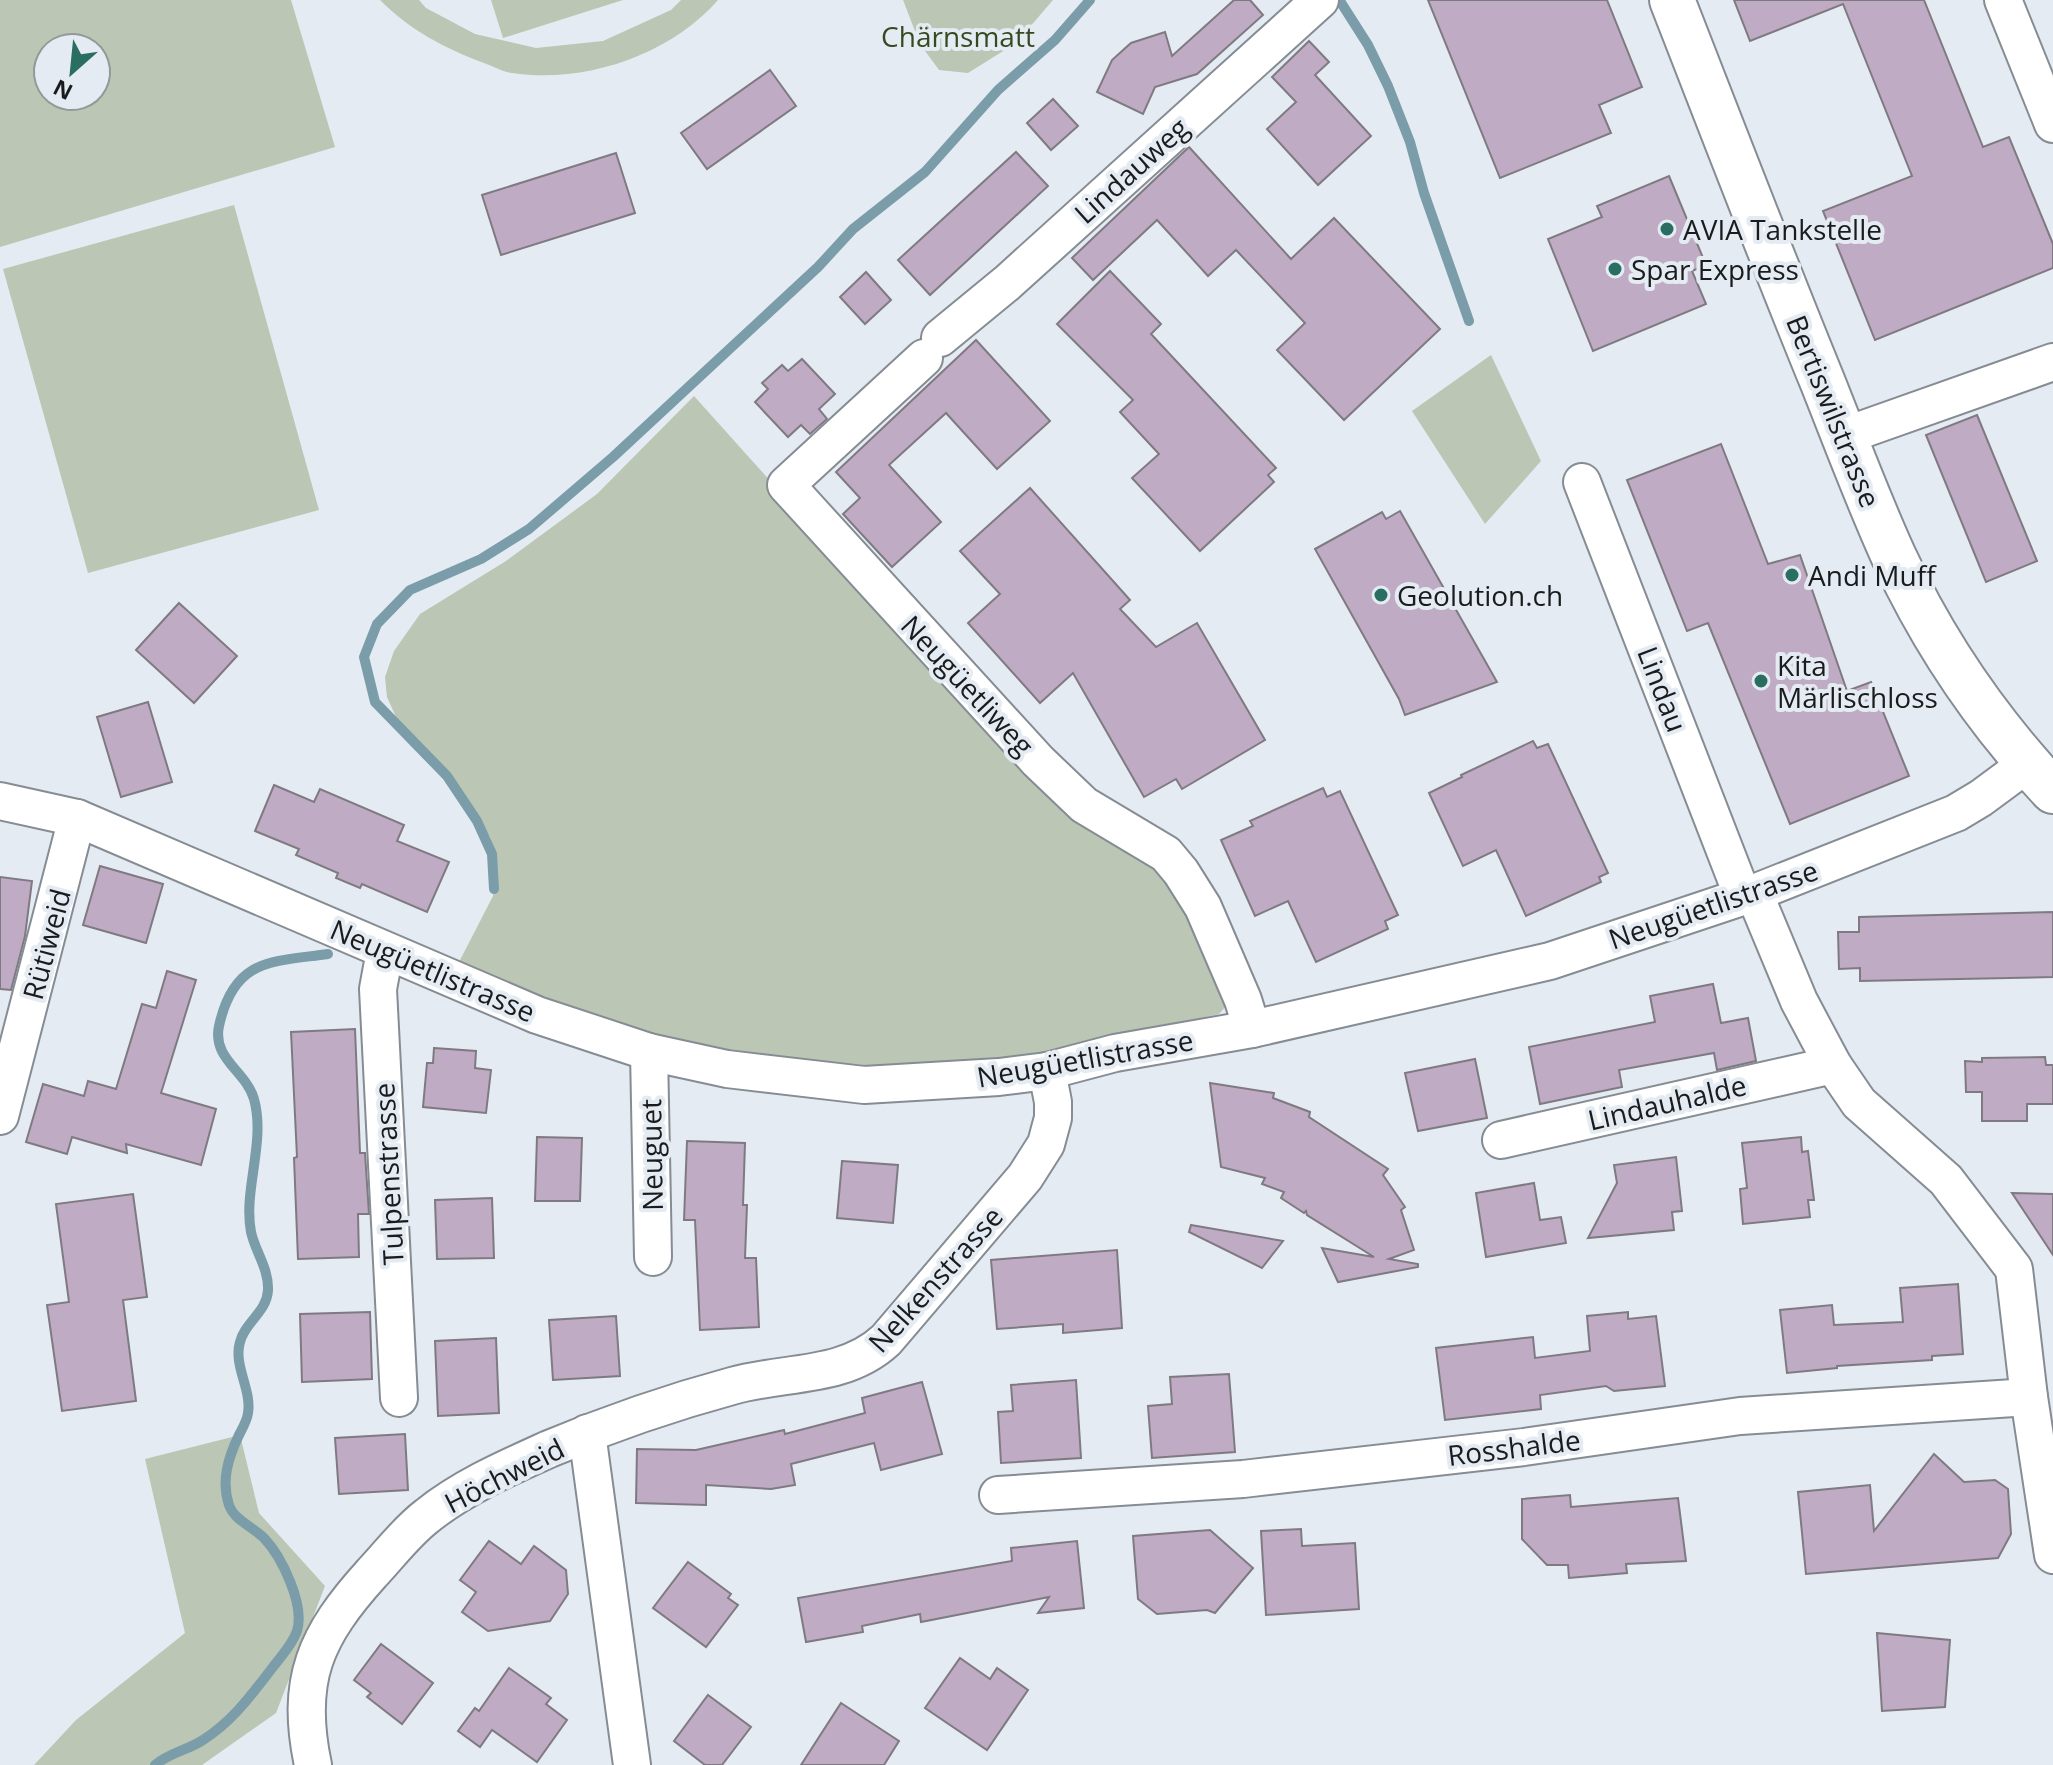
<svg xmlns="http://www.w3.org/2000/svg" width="2053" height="1765" viewBox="0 0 2053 1765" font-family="'Open Sans',sans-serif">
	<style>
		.green { fill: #bbc6b4; fill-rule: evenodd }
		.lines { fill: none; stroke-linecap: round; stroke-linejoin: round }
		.stream { stroke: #7a9da9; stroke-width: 10 }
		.building { fill: #c0abc4; stroke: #7f7a81; stroke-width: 2 }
		.minor-casing { stroke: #868c93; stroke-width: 40 }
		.secondary-casing { stroke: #868c93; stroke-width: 48 }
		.minor { stroke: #fff; stroke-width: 36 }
		.secondary { stroke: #fff; stroke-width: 44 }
		.poi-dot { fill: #2a6e61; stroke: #e5ebf2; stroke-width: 3 }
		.labels { text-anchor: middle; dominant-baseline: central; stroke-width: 8; stroke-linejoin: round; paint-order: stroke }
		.park-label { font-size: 28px; fill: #344b21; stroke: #e5ebf2 }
		.street-label { font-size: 28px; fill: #191b1d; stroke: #e5ebf2 }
		.poi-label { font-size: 28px; fill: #191b1d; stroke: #e5ebf2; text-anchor: start }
	</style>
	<rect width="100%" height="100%" fill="#e5ebf2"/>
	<!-- green -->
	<g class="green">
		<path d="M 0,0 L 291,0 L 335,147 L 0,247 ZM 48,48 L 96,48 L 96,96 L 48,96 Z"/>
		<path d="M 380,0 L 419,0 L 426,8 L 475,34 L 536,48 L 603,41 L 671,10 L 681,0 L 718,0 C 670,55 585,84 512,73 C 503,72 493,66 484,63 C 444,48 410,30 380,0 Z"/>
		<path d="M 491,0 L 623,0 L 503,38 Z"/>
		<path d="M 903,0 L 1053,0 L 1016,43 L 968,73 L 939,70 L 920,44 Z"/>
		<path d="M 234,205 L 319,510 L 88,573 L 3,269 Z"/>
		<path d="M 1491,355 L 1541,461 L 1485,524 L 1412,411 Z"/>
		<path d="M 694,396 L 1061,805 C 1100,828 1140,849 1171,883 C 1197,912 1212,968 1227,1005 L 1219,1014 C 1142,1031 1065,1051 987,1060 C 899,1070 797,1067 710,1049 C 623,1031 540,997 458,964 L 493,896 L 497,879 L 496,861 L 490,837 L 451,778 L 396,717 L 387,697 L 385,677 L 394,651 L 420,614 L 506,561 L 597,494 Z"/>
		<path d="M 240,1435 L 259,1513 L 325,1586 L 276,1713 L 202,1765 L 34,1765 L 76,1720 L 185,1633 L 145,1459 Z"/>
	</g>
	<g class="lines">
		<!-- stream -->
		<g class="stream">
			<path d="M 1340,1 L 1368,45 L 1388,86 L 1410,142 L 1424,193 L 1469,321"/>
			<path d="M 494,889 L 492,854 L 477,821 L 447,776 L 375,702 L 364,657 L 377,624 L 410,590 L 481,559 L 529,529 L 613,457 L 818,267 L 853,229 L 925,172 L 998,90 L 1055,40 L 1090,0"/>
			<path d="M 155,1765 C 169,1753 188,1750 203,1740 C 233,1721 252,1694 273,1667 C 282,1655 292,1645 297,1631 C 305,1605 282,1557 264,1538 C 253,1527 234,1520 229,1505 C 221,1481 228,1458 239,1435 C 242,1429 247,1421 248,1413 C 252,1390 233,1365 240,1342 C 245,1322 267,1312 268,1290 C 269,1269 255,1251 251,1232 C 243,1190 266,1142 254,1099 C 246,1071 212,1059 219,1026 C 234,958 271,962 328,954"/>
		</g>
	</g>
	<!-- building -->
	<g class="building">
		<path d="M 1234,0 L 1250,0 L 1263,15 L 1197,74 L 1155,87 L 1143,114 L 1097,92 L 1112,60 L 1131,43 L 1165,32 L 1172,56 Z"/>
		<path d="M 1428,0 L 1607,0 L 1642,87 L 1599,105 L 1611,133 L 1500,178 Z"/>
		<path d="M 1734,0 L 1924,0 L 1983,147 L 2009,137 L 2053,244 L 2053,268 L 1875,340 L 1823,211 L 1912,176 L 1843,4 L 1750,41 Z"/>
		<path d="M 1309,41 L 1329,62 L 1315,75 L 1371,136 L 1318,185 L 1267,129 L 1296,102 L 1272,77 Z"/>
		<path d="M 770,70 L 796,106 L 707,169 L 681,133 Z"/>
		<path d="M 1053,99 L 1078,126 L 1051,150 L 1027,123 Z"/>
		<path d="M 1189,147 L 1291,259 L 1334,218 L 1440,329 L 1344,420 L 1277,350 L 1305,323 L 1236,250 L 1208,276 L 1157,220 L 1093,280 L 1072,258 Z"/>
		<path d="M 1016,152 L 1048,186 L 930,295 L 898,260 Z"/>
		<path d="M 616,153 L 635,213 L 501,255 L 482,195 Z"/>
		<path d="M 1669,176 L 1706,265 L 1692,271 L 1706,304 L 1593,351 L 1548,239 L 1602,217 L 1597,206 Z"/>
		<path d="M 1110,271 L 1161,324 L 1151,334 L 1276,468 L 1268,475 L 1274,482 L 1200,551 L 1132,478 L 1159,454 L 1120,412 L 1133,400 L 1057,324 Z"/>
		<path d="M 866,272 L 891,300 L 865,324 L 840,297 Z"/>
		<path d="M 976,340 L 1050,421 L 997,469 L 946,413 L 889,465 L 941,522 L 892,567 L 843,514 L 860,498 L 836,472 Z"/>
		<path d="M 802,359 L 835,394 L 819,409 L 827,419 L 810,434 L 801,425 L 788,437 L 755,402 L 768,389 L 762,383 L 782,365 L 788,371 Z"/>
		<path d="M 1977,415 L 2037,561 L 1986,582 L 1926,435 Z"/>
		<path d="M 1721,444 L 1768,564 L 1800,555 L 1847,691 L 1871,682 L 1909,776 L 1790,824 L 1708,623 L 1687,631 L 1627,480 Z"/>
		<path d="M 1030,488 L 1130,600 L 1120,609 L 1156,647 L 1197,623 L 1265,740 L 1182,789 L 1176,779 L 1144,797 L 1073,673 L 1040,703 L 968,623 L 1000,594 L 960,551 Z"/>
		<path d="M 1400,511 L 1497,682 L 1405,715 L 1399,699 L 1315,549 L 1382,512 L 1386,519 Z"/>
		<path d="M 179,603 L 237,656 L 194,703 L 136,650 Z"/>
		<path d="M 148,702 L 172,782 L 121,797 L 97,717 Z"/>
		<path d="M 1533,741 L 1537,748 L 1548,744 L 1608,873 L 1599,877 L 1601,882 L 1526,916 L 1496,850 L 1463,866 L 1429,793 L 1462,777 L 1461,775 Z"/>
		<path d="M 274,785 L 314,802 L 320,789 L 404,825 L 397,841 L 449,862 L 427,912 L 362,884 L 360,888 L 336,878 L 338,873 L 296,855 L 299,849 L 255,831 Z"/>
		<path d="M 1323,788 L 1327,797 L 1340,791 L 1398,915 L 1385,921 L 1388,929 L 1316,962 L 1288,901 L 1255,916 L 1221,840 L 1253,826 L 1250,821 Z"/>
		<path d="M 100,866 L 163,884 L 146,943 L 83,925 Z"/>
		<path d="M 0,877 L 32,881 L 25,936 L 11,990 L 0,989 Z"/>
		<path d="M 2053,912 L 2053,977 L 1860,981 L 1860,968 L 1839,969 L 1838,932 L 1859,932 L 1859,917 Z"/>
		<path d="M 167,971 L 196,980 L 161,1093 L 216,1109 L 201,1165 L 126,1144 L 127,1153 L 72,1137 L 67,1154 L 26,1142 L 43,1084 L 84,1096 L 88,1081 L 116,1089 L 142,1004 L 156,1008 Z"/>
		<path d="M 1713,984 L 1721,1023 L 1748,1018 L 1756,1061 L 1717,1070 L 1714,1053 L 1619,1070 L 1622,1087 L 1540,1104 L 1529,1047 L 1655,1022 L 1650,996 Z"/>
		<path d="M 355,1029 L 360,1153 L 365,1153 L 369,1214 L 358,1214 L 359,1257 L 298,1259 L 294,1158 L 297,1157 L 291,1032 Z"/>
		<path d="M 434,1048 L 476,1051 L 475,1068 L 491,1070 L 486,1113 L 423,1107 L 427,1063 L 433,1063 Z"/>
		<path d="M 2045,1057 L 2046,1065 L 2053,1065 L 2053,1104 L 2027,1104 L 2027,1121 L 1982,1121 L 1982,1092 L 1966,1092 L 1965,1061 L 1982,1062 L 1982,1058 Z"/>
		<path d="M 1475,1059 L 1487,1118 L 1418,1131 L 1405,1073 Z"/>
		<path d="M 1210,1083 L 1274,1093 L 1273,1098 L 1310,1112 L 1309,1117 L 1388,1169 L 1383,1175 L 1405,1207 L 1401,1210 L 1414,1250 L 1389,1259 L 1418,1264 L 1418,1267 L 1338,1282 L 1322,1248 L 1374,1257 L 1307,1215 L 1306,1211 L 1304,1213 L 1281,1198 L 1284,1192 L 1262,1184 L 1265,1178 L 1221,1167 Z"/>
		<path d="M 537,1137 L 582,1138 L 580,1201 L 535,1201 Z"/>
		<path d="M 1801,1137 L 1802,1152 L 1808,1151 L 1814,1200 L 1808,1200 L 1810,1217 L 1743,1224 L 1740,1189 L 1747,1188 L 1742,1143 Z"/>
		<path d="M 687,1141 L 745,1143 L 743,1205 L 747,1205 L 745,1258 L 756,1258 L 759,1327 L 700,1330 L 695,1220 L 684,1220 Z"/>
		<path d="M 1676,1157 L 1682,1211 L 1672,1212 L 1674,1230 L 1588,1238 L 1617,1183 L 1614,1165 Z"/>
		<path d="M 842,1161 L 898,1165 L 893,1223 L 837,1218 Z"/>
		<path d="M 1534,1183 L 1540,1220 L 1561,1217 L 1566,1243 L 1486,1257 L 1476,1193 Z"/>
		<path d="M 2012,1193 L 2053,1194 L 2053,1255 Z"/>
		<path d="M 133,1194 L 147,1297 L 123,1300 L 136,1401 L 62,1411 L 47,1305 L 69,1302 L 56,1204 Z"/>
		<path d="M 492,1198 L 494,1258 L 437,1259 L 435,1200 Z"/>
		<path d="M 1191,1225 L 1283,1241 L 1262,1268 L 1189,1232 Z"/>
		<path d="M 1117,1250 L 1122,1328 L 1063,1333 L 1063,1324 L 997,1329 L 991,1260 Z"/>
		<path d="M 1958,1284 L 1963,1354 L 1932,1356 L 1932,1360 L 1837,1366 L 1837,1368 L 1787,1373 L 1780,1310 L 1832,1305 L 1834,1325 L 1903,1322 L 1900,1288 Z"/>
		<path d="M 370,1312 L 372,1379 L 302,1382 L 300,1314 Z"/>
		<path d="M 1628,1312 L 1628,1319 L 1656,1316 L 1665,1386 L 1614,1391 L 1606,1386 L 1540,1395 L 1541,1409 L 1445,1420 L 1436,1348 L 1533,1337 L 1535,1358 L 1590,1351 L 1587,1316 Z"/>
		<path d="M 616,1316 L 620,1376 L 553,1380 L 549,1320 Z"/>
		<path d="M 496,1338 L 499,1413 L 438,1416 L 435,1341 Z"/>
		<path d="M 1229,1374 L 1235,1452 L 1152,1458 L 1148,1406 L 1172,1404 L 1170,1377 Z"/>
		<path d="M 1076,1380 L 1081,1458 L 1001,1463 L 998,1412 L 1013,1411 L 1011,1385 Z"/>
		<path d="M 922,1382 L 942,1454 L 881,1470 L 874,1443 L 791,1464 L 795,1485 L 771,1489 L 706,1485 L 706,1505 L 636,1503 L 637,1449 L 696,1450 L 784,1430 L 785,1434 L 865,1413 L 862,1398 Z"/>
		<path d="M 405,1434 L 408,1490 L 339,1494 L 335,1438 Z"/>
		<path d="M 1934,1454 L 1964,1482 L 1995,1480 L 2008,1489 L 2011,1534 L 1998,1558 L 1806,1574 L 1798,1492 L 1870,1485 L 1874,1531 Z"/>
		<path d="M 1570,1495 L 1571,1507 L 1678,1498 L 1686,1561 L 1626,1564 L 1627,1573 L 1569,1578 L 1568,1565 L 1547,1565 L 1522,1539 L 1522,1499 Z"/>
		<path d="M 1301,1529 L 1302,1546 L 1355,1543 L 1359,1609 L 1266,1615 L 1261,1531 Z"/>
		<path d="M 1210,1530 L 1253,1568 L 1215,1613 L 1207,1610 L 1157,1614 L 1138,1599 L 1133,1536 Z"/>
		<path d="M 489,1541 L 521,1564 L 534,1546 L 566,1570 L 568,1594 L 550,1621 L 488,1631 L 462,1612 L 476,1592 L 460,1580 Z"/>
		<path d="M 1077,1541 L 1084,1608 L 1038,1613 L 1049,1597 L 921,1622 L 920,1614 L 862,1626 L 863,1632 L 806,1642 L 798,1598 L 1012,1561 L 1011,1548 Z"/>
		<path d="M 688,1562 L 731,1594 L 728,1598 L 738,1605 L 706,1647 L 653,1608 Z"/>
		<path d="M 1877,1633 L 1950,1640 L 1945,1707 L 1882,1711 Z"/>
		<path d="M 381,1644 L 433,1683 L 402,1724 L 367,1697 L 371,1693 L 354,1680 Z"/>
		<path d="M 960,1658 L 990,1679 L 997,1668 L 1028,1690 L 987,1750 L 925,1708 Z"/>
		<path d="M 509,1668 L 551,1698 L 546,1704 L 567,1720 L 537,1762 L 492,1730 L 480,1747 L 458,1731 L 475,1708 L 479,1711 Z"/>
		<path d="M 708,1695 L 751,1727 L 722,1765 L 705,1765 L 674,1741 Z"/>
		<path d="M 841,1703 L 899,1741 L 884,1765 L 801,1765 Z"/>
	</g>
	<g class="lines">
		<defs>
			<g id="minor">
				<path d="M 2003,0 L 2053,124"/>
				<path d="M 940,338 L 1007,283 L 1320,0"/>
				<path d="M 924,358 L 786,485 L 1038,761 L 1084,805 L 1166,854 L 1181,872 L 1203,907 L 1243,1000 L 1252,1029"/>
				<path d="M 1844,436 L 2053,362"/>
				<path d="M 1582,482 L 1743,897"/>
				<path d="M 0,801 L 77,818 L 537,1015 L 649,1052 L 727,1069 L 864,1085 L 999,1077 L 1047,1071 L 1115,1053 L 1252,1029 L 1550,961 L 1754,893 L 1956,813 L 1981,798 L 2027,764"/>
				<path d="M 1754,893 L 1799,1001 L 1833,1065 L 1859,1103 L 1946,1180 L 2014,1269 L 2029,1397 L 2053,1555"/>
				<path d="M 385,951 L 378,989 L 399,1398"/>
				<path d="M 649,1052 L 653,1257"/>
				<path d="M 0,1116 L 77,818"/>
				<path d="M 1501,1140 L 1833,1065"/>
				<path d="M 587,1433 L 632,1765"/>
				<path d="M 998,1495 L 1243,1479 L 1524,1447 L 1740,1416 L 2029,1397"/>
				<path d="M 313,1765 C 295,1680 315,1636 372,1573 C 390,1554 406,1532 427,1516 C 463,1487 507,1468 549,1449 C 609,1424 669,1403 732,1386 C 784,1371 844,1379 886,1340 L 1025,1177 L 1046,1144 L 1053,1118 L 1053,1102 L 1047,1071"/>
			</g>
			<path id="secondary" d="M 1672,0 C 1722,128 1771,256 1823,383 C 1846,441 1868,500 1894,557 C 1934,643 1988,722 2053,791"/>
		</defs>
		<!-- minor casing -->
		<use href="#minor" class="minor-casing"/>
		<!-- secondary casing -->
		<use href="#secondary" class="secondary-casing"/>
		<!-- minor -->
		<use href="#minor" class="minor"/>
		<!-- secondary -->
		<use href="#secondary" class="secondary"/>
	</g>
	<!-- markers -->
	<g class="poi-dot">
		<circle cx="1667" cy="229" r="8"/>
		<circle cx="1615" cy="269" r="8"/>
		<circle cx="1792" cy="575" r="8"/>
		<circle cx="1381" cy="595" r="8"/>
		<circle cx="1761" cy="681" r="8"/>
	</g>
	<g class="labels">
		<!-- park labels -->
		<g class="park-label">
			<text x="958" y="36">Chärnsmatt</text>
		</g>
		<!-- street labels -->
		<g class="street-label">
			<text transform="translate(1131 170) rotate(-42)">Lindauweg</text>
			<text transform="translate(1834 411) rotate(68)">Bertiswilstrasse</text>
			<text transform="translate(968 685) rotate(47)">Neugüetliweg</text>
			<text transform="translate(1663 689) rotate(69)">Lindau</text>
			<text transform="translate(1713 904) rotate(-19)">Neugüetlistrasse</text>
			<text transform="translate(46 944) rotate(-75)">Rütiweid</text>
			<text transform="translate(433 970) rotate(23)">Neugüetlistrasse</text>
			<text transform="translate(1085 1058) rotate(-10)">Neugüetlistrasse</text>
			<text transform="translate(1667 1102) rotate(-13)">Lindauhalde</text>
			<text transform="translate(651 1155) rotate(-91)">Neuguet</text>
			<text transform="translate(388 1174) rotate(-93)">Tulpenstrasse</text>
			<text transform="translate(935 1279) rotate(-48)">Nelkenstrasse</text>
			<text transform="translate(1514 1447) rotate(-7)">Rosshalde</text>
			<text transform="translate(504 1475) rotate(-27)">Höchweid</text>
		</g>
		<!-- poi labels -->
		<g class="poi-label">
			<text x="1683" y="229">AVIA Tankstelle</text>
			<text x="1631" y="269">Spar Express</text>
			<text x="1808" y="575">Andi Muff</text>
			<text x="1397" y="595">Geolution.ch</text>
			<text x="1777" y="665">Kita<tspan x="1777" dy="32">Märlischloss</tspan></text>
		</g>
	</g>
	<!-- north arrow -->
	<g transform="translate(72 72) rotate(207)"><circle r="38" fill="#e5ebf2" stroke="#93989d" stroke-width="2"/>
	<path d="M0-6L14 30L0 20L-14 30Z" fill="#2a6e61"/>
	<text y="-12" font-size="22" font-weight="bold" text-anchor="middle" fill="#191b1d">N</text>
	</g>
</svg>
